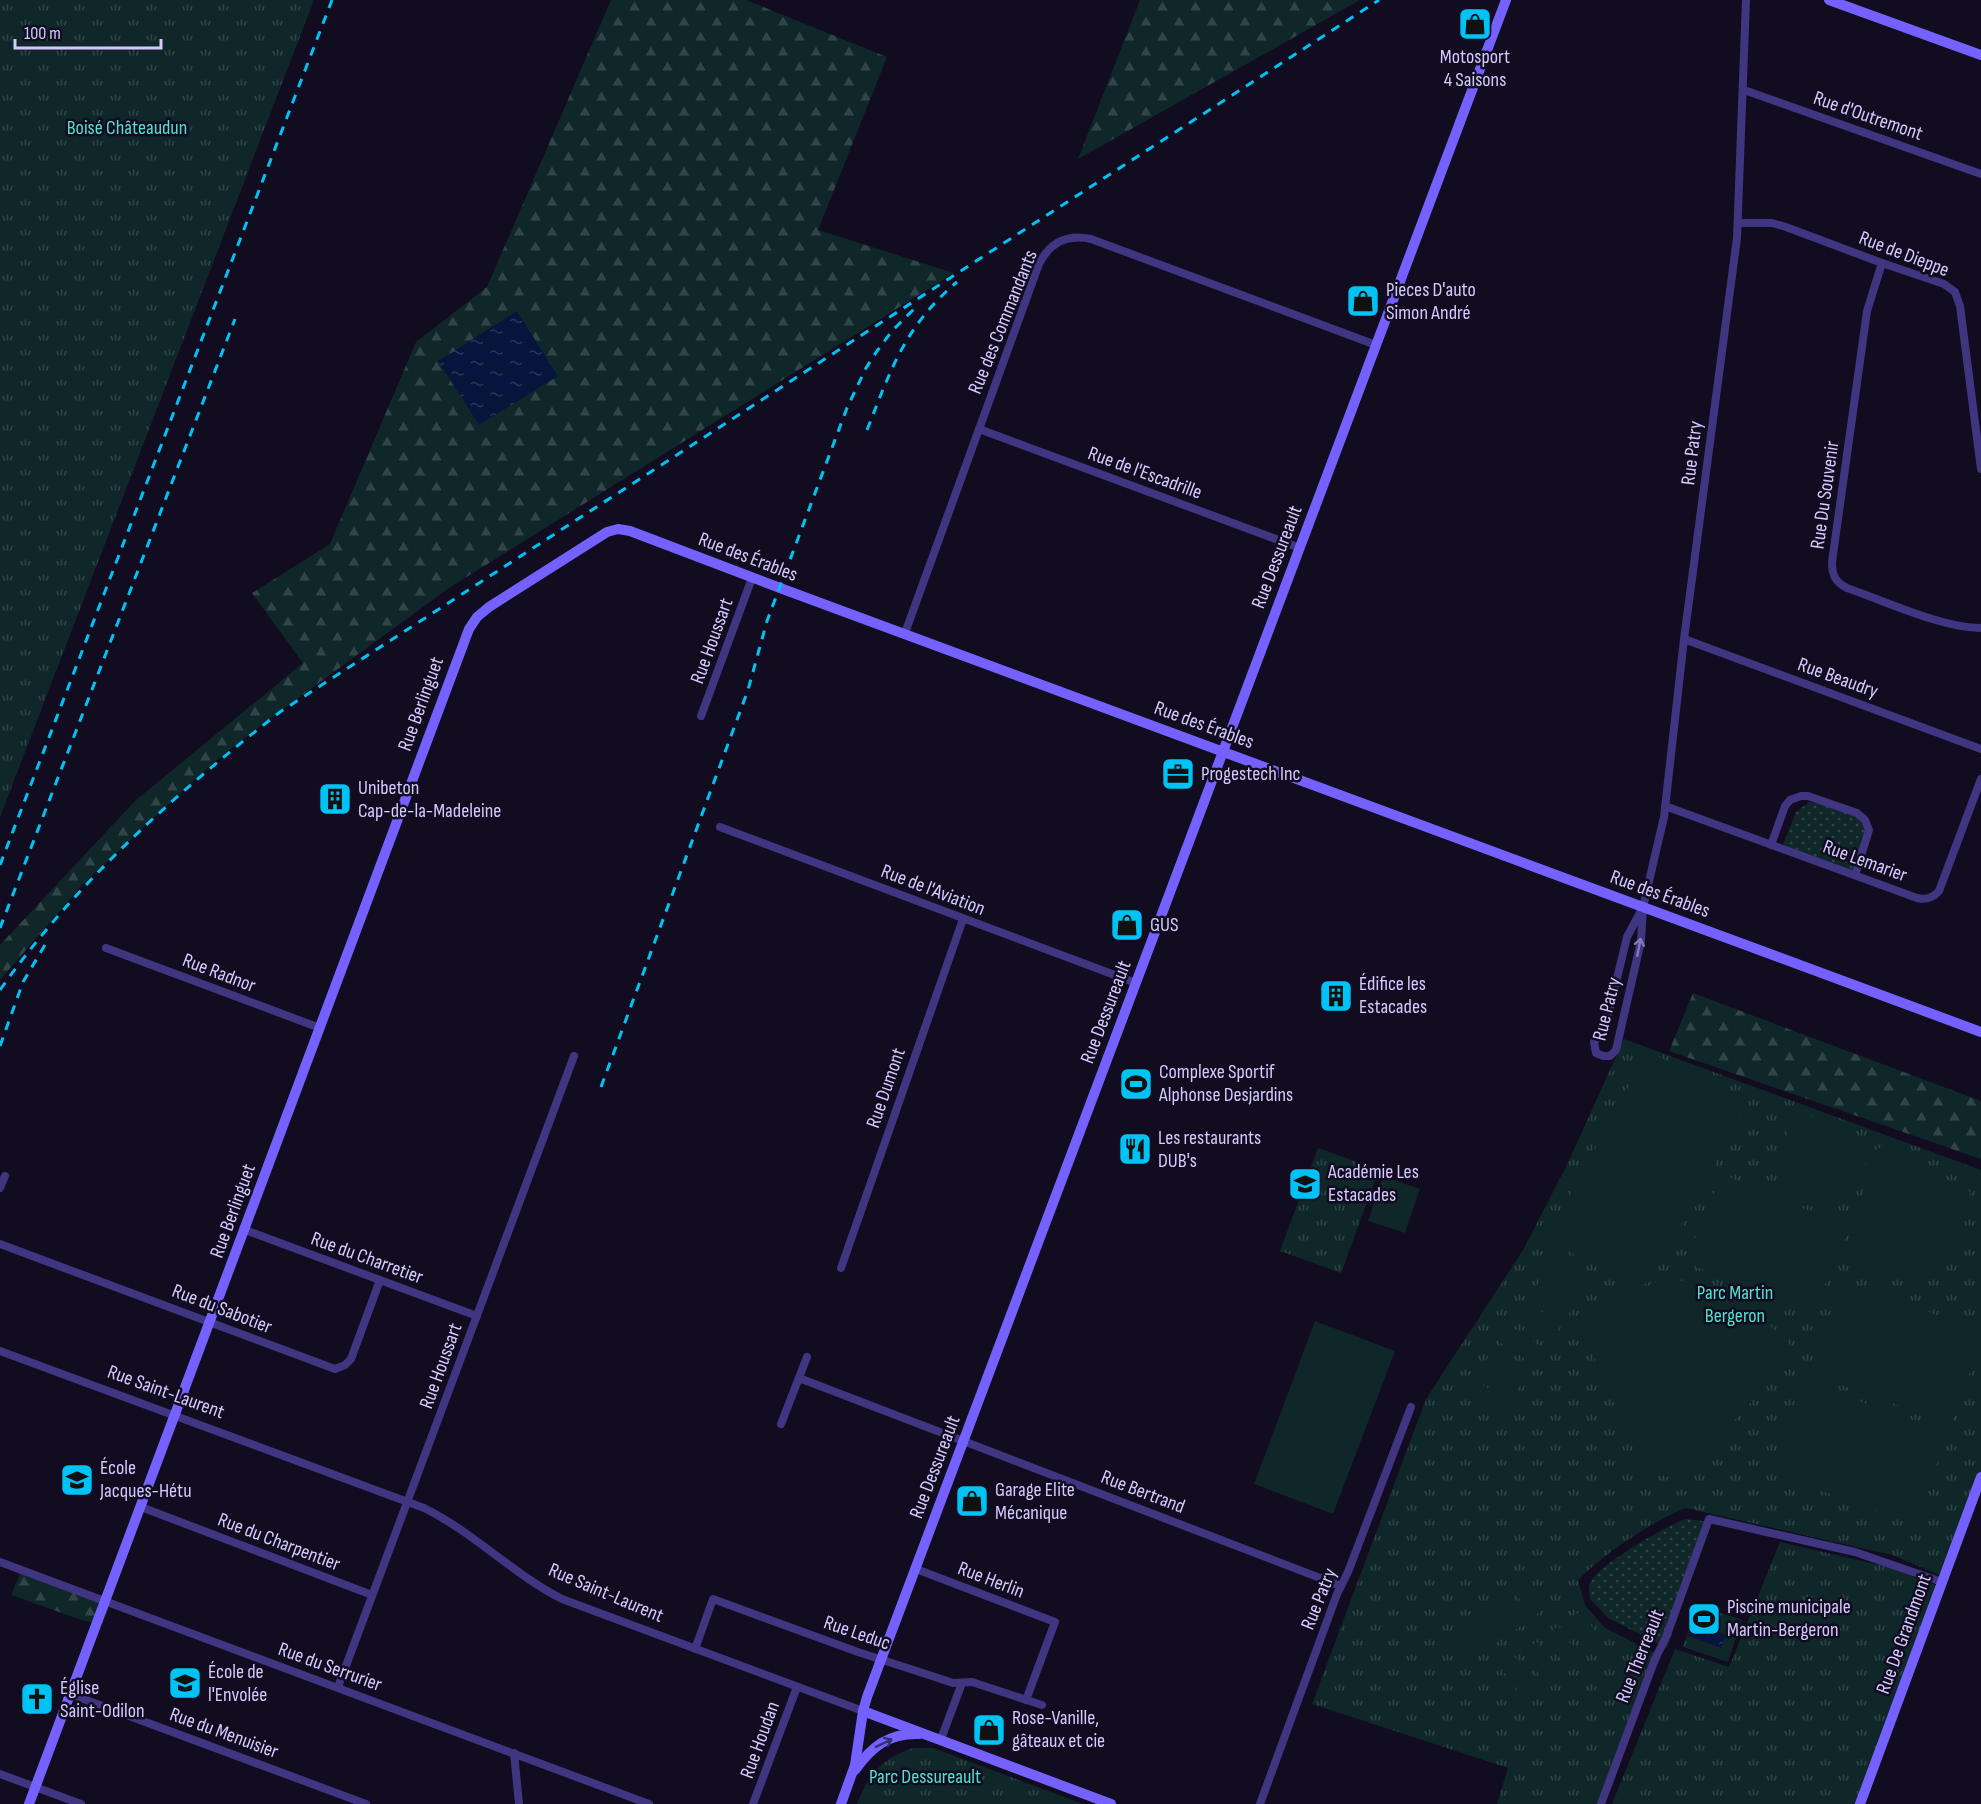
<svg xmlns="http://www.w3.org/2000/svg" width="1981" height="1804" viewBox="0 0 1981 1804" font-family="'Sofia Sans Condensed',sans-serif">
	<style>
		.grass { fill: url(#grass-dots) }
		.forest { fill: url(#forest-firs) }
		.park { fill: url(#park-tufts) }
		.pitch { fill: #0f2729 }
		.water { fill: url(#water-ripples) }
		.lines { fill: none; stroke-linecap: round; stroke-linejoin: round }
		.street { stroke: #403580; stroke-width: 8 }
		.secondary { stroke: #7561ff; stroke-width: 10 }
		.rail { stroke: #00c3f5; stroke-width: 3; stroke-dasharray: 9 8; stroke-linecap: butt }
		.oneway { stroke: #8378b9 }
		.oneway2 { stroke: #392e79 }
		.labels { text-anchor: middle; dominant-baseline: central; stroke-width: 5; stroke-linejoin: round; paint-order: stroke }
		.poi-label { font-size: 20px; fill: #d5caff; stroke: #110c1f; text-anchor: start }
		.street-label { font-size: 20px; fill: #d5caff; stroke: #110c1f }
		.park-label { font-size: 20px; fill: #53e2cd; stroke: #110c1f }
	</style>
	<defs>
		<pattern id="grass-dots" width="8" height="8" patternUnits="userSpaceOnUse" patternTransform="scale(1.5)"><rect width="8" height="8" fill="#0f2729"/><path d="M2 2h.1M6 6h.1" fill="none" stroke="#314549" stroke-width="1.8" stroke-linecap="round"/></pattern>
		<pattern id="forest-firs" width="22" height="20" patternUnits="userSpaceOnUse" patternTransform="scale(1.5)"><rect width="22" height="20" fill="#0f2729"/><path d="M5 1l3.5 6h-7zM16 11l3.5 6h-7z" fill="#314549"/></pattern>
		<pattern id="park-tufts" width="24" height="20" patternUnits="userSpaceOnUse" patternTransform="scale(1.5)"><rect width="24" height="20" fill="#0f2729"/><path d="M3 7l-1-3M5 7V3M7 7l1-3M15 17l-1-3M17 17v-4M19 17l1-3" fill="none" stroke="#314549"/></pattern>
		<pattern id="water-ripples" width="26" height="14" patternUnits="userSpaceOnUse" patternTransform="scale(1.5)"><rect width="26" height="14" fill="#07153c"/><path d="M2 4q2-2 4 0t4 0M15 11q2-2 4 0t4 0" fill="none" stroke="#2a3659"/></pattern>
	</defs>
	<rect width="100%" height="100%" fill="#110c1f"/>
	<!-- grass -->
	<g class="grass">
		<path d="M 1809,802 L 1826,803 L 1864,820 L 1872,832 L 1856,875 L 1782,847 L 1796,812 Z"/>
		<path d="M 1685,1519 L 1711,1522 L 1667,1648 L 1608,1618 L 1590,1599 C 1590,1595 1588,1588 1589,1585 C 1595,1566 1665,1527 1685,1519 Z"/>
	</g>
	<!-- forest -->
	<g class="forest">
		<path d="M 611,0 L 746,0 L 887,57 L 818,230 L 954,273 L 449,588 L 264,723 L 213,763 L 82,885 L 0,980 L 0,945 L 136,800 L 303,663 L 252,593 L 330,544 L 416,342 L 487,287 Z"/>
		<path d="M 1140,0 L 1360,0 L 1078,159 Z"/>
		<path d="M 1693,993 L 1981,1101 L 1981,1159 L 1669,1051 Z"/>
		<path d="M 21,1571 L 110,1606 L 102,1625 L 82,1620 L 11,1595 Z"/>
	</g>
	<!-- park -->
	<g class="park">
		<path d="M 0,0 L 314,0 L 0,817 Z"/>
		<path d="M 1624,1039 L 1981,1170 L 1981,1488 L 1947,1578 L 1892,1555 L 1686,1508 C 1650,1523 1606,1552 1578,1580 L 1585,1605 L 1605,1628 L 1661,1656 L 1599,1804 L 1497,1804 L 1508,1768 L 1312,1704 L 1426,1399 L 1523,1250 L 1566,1167 Z"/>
		<path d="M 1318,1148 L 1379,1170 L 1341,1273 L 1280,1251 Z"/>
		<path d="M 1780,1542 L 1888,1567 L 1942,1588 L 1859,1804 L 1612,1804 L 1675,1649 L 1729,1667 Z"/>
		<path d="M 1697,1605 L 1742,1620 L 1728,1662 L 1683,1647 Z"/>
		<path d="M 913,1748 L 933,1748 L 1083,1804 L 857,1804 C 869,1773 881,1759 913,1748 Z"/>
	</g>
	<!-- pitch -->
	<g class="pitch">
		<path d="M 1656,1055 L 1748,1104 L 1650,1282 L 1635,1288 L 1546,1239 L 1643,1060 Z"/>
		<path d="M 1801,1111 L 1872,1149 C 1846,1212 1837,1220 1773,1193 L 1791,1117 Z"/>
		<path d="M 1884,1146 L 1970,1192 C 1961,1244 1941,1284 1881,1274 C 1869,1272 1857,1267 1845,1263 L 1875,1150 Z"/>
		<path d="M 1722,1174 L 1849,1228 L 1812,1315 L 1685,1262 Z"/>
		<path d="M 1383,1176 L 1420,1189 L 1405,1233 L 1368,1221 Z"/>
		<path d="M 1556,1256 L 1590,1279 L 1581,1295 L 1546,1272 Z"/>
		<path d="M 1541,1279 L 1576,1302 L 1566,1318 L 1531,1295 Z"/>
		<path d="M 1670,1281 C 1679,1281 1689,1280 1698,1282 C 1739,1293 1767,1323 1796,1351 L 1682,1480 L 1643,1471 L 1579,1321 C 1610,1299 1633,1288 1670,1281 Z"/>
		<path d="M 1842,1281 L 1981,1331 L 1981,1342 L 1951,1424 L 1808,1373 Z"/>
		<path d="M 1526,1301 L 1561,1325 L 1551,1341 L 1516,1318 Z"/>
		<path d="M 1315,1321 L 1395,1351 L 1333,1514 L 1254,1484 Z"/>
		<path d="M 1509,1325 L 1544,1349 L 1534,1364 L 1499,1342 Z"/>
		<path d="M 1490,1354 L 1525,1378 L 1515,1393 L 1480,1371 Z"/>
		<path d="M 1475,1380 L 1510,1403 L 1500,1419 L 1465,1396 Z"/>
		<path d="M 1803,1382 L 1948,1432 L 1916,1524 L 1768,1472 Z"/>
		<path d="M 1526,1579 L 1546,1608 L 1532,1617 L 1512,1588 Z"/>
		<path d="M 1504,1595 L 1524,1624 L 1510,1633 L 1490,1604 Z"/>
		<path d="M 1481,1610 L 1501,1639 L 1488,1649 L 1468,1620 Z"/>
		<path d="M 1581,1611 L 1601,1640 L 1587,1649 L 1567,1620 Z"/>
		<path d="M 1460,1626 L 1480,1655 L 1466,1664 L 1446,1635 Z"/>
		<path d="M 1558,1626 L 1578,1655 L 1565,1665 L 1545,1636 Z"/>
		<path d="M 1537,1642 L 1557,1671 L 1543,1680 L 1523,1651 Z"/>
		<path d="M 1515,1657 L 1535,1686 L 1521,1696 L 1501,1667 Z"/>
	</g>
	<!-- water -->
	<g class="water">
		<path d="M 517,311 L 558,376 L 479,425 L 438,361 Z"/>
		<path d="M 1701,1603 L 1717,1609 L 1710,1628 L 1726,1635 L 1721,1648 L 1688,1636 Z"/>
	</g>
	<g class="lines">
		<!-- street -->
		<g class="street">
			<path d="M 1744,90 L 1981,174"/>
			<path d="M 1738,223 L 1772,223 L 1786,227 L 1882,263 L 1944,284 L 1955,292 L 1960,306 L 1981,469"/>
			<path d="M 1882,263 L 1867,311 L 1832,562 C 1832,575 1835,582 1847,588 C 1885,601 1942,628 1981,628"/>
			<path d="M 979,429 L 1300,548"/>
			<path d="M 905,633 L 1039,264 C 1050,242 1068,234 1091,239 L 1376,345"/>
			<path d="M 1684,639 L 1981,749"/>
			<path d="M 701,716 L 752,578"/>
			<path d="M 1665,806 L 1917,898 C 1925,900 1933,898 1939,891 L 1981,779"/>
			<path d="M 720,827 L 1136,983"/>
			<path d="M 1771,845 L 1785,806 L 1790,800 L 1801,796 L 1808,796 L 1857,813 L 1865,820 L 1869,830 L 1855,875"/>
			<path d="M 1643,907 L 1627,937 L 1605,1028 L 1594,1042 L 1596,1053 L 1603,1056 L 1610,1056 L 1616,1050 L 1641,941 L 1643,907 L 1664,817 L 1684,639 L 1737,238 L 1746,0"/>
			<path d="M 106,948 L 320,1028"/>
			<path d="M 0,1188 L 5,1176"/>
			<path d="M 245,1230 L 477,1316"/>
			<path d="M 0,1244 L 335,1369 L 345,1365 L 351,1359 L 380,1280"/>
			<path d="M 841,1268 L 963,919"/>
			<path d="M 0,1351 L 424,1508 C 473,1532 513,1574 562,1599 L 863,1711"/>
			<path d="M 799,1378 L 1341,1586"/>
			<path d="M 781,1424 L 807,1357"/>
			<path d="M 141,1507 L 372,1595"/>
			<path d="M 0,1562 L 649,1804"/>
			<path d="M 916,1569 L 1055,1622 L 1026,1700"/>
			<path d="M 695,1649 L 713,1599 L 858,1652 L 935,1677 L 953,1683 L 972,1682 L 1042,1705"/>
			<path d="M 338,1687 L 574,1056"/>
			<path d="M 70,1694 L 366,1804"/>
			<path d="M 941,1739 L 962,1683"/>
			<path d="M 514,1753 L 519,1804"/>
			<path d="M 0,1774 L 81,1804"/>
			<path d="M 753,1804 L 797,1687"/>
			<path d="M 1260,1804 L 1337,1594 L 1348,1572 L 1411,1407"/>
			<path d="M 1601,1804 L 1655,1659 L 1666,1637 L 1709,1519 L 1855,1552 L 1942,1582"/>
		</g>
		<!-- secondary -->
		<g class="secondary">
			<path d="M 1829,0 L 1981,55"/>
			<path d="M 863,1711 L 1111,1804"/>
			<path d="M 855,1770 C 872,1746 889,1733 919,1734"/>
			<path d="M 29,1804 L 469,629 L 477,617 L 489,607 L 607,532 L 618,529 L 630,531 L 780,588 L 1981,1032"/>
			<path d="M 841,1804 L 855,1765 L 863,1711 L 867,1697 L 1506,0"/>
			<path d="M 1860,1804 L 1981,1477"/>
		</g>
		<!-- rail -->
		<g class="rail">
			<path d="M 867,430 C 891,369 905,326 957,282"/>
			<path d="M 0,865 L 332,0"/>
			<path d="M 0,928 L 235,319"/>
			<path d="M 0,990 C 76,882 176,793 280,712 L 1379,0"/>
			<path d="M 0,1046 L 23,982 L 49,938"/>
			<path d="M 601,1087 L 748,690 L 767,621 L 847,408 L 866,368 L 877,351 L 892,331 L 916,307"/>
		</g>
	</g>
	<!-- one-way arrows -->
	<defs><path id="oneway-shaft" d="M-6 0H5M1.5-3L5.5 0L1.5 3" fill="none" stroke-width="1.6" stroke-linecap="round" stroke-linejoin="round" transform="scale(1.5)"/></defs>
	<use class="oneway" href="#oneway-shaft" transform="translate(1639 947) rotate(-79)"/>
	<use class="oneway2" href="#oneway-shaft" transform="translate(884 1743) rotate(-26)"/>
	<!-- icons -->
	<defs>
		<symbol id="shop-square" viewBox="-11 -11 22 22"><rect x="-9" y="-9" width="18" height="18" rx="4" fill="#00c3f5" stroke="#110c1f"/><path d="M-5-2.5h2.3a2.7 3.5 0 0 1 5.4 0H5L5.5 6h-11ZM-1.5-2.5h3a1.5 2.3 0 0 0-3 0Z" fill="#111"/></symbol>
		<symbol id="office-square" viewBox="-11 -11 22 22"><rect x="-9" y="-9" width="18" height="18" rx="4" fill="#00c3f5" stroke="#110c1f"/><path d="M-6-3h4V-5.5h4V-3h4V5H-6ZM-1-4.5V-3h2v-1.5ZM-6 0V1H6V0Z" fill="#111"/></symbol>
		<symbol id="building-square" viewBox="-11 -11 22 22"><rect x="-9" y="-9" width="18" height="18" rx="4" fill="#00c3f5" stroke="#110c1f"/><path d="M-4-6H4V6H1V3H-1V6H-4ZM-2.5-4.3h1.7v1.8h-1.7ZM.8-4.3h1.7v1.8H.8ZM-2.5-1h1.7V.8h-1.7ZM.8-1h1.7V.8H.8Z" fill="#111"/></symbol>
		<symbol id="stadium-square" viewBox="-11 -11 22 22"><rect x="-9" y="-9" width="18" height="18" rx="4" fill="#00c3f5" stroke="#110c1f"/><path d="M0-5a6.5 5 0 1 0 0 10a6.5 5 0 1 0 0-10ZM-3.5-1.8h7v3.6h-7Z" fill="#111"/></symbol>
		<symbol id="restaurant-square" viewBox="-11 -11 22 22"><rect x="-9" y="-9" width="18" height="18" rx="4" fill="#00c3f5" stroke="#110c1f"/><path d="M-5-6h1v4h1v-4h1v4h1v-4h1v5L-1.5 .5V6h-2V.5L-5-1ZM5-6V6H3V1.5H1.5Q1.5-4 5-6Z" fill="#111"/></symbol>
		<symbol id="school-square" viewBox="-11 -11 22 22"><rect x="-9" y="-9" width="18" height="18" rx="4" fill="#00c3f5" stroke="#110c1f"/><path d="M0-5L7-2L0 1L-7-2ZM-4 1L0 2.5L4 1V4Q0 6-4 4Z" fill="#111"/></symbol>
		<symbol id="church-square" viewBox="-11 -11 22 22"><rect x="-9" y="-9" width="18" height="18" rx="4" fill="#00c3f5" stroke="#110c1f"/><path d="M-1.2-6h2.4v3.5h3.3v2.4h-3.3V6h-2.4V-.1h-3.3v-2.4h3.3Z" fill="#111"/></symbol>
	</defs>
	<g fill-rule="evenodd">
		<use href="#shop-square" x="1456" y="5" width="38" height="38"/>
		<use href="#shop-square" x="1344" y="282" width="38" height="38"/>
		<use href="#office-square" x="1159" y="755" width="38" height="38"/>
		<use href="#building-square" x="316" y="780" width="38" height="38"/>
		<use href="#shop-square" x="1108" y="906" width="38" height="38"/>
		<use href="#building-square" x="1317" y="977" width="38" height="38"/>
		<use href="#stadium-square" x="1117" y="1065" width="38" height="38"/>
		<use href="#restaurant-square" x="1116" y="1130" width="38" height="38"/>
		<use href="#school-square" x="1286" y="1165" width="38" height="38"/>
		<use href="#school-square" x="58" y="1461" width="38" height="38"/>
		<use href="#shop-square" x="953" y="1482" width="38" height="38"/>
		<use href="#stadium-square" x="1685" y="1600" width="38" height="38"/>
		<use href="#school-square" x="166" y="1664" width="38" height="38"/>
		<use href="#church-square" x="18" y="1680" width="38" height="38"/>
		<use href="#shop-square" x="970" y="1711" width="38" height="38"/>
	</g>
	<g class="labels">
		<!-- poi labels -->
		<g class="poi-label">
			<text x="1475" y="57" text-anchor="middle">Motosport<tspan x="1475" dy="23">4 Saisons</tspan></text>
			<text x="1386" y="290">Pieces D'auto<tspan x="1386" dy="23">Simon André</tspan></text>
			<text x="1201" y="774">Progestech Inc</text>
			<text x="358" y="788">Unibeton<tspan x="358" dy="23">Cap-de-la-Madeleine</tspan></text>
			<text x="1150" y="925">GUS</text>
			<text x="1359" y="984">Édifice les<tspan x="1359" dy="23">Estacades</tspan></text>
			<text x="1159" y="1072">Complexe Sportif<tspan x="1159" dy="23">Alphonse Desjardins</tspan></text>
			<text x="1158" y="1138">Les restaurants<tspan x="1158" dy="23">DUB's</tspan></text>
			<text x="1328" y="1172">Académie Les<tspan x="1328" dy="23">Estacades</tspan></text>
			<text x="100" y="1468">École<tspan x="100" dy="23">Jacques-Hétu</tspan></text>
			<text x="995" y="1490">Garage Elite<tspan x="995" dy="23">Mécanique</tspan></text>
			<text x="1727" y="1607">Piscine municipale<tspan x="1727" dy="23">Martin-Bergeron</tspan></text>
			<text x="208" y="1672">École de<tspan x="208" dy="23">l'Envolée</tspan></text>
			<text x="60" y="1688">Église<tspan x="60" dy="23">Saint-Odilon</tspan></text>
			<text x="1012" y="1718">Rose-Vanille,<tspan x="1012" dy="23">gâteaux et cie</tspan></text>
		</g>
		<!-- street labels -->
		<g class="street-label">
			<text transform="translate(1868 116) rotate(19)">Rue d'Outremont</text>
			<text transform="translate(1904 254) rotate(21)">Rue de Dieppe</text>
			<text transform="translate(1003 322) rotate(-68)">Rue des Commandants</text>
			<text transform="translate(1692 453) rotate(-83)">Rue Patry</text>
			<text transform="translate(1145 473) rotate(20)">Rue de l'Escadrille</text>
			<text transform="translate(1825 495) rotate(-82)">Rue Du Souvenir</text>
			<text transform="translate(748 557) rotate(21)">Rue des Érables</text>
			<text transform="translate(1277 557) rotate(-69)">Rue Dessureault</text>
			<text transform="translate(712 641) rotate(-70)">Rue Houssart</text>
			<text transform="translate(1838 678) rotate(20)">Rue Beaudry</text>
			<text transform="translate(421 704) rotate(-70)">Rue Berlinguet</text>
			<text transform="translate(1204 725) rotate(20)">Rue des Érables</text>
			<text transform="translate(1865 861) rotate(20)">Rue Lemarier</text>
			<text transform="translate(933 890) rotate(21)">Rue de l'Aviation</text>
			<text transform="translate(1660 894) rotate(20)">Rue des Érables</text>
			<text transform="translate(219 973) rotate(21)">Rue Radnor</text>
			<text transform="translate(1607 1009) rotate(-76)">Rue Patry</text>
			<text transform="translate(1106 1012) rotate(-69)">Rue Dessureault</text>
			<text transform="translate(886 1088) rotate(-71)">Rue Dumont</text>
			<text transform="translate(233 1211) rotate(-70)">Rue Berlinguet</text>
			<text transform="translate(367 1258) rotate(20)">Rue du Charretier</text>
			<text transform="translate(222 1309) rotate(21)">Rue du Sabotier</text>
			<text transform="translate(441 1366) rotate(-70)">Rue Houssart</text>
			<text transform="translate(166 1392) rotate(20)">Rue Saint-Laurent</text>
			<text transform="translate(935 1467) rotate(-69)">Rue Dessureault</text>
			<text transform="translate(1143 1492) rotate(21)">Rue Bertrand</text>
			<text transform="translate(279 1542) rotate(21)">Rue du Charpentier</text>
			<text transform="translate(991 1580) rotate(21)">Rue Herlin</text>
			<text transform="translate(606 1593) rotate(23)">Rue Saint-Laurent</text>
			<text transform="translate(1319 1599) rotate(-68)">Rue Patry</text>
			<text transform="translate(857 1633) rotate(19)">Rue Leduc</text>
			<text transform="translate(1904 1634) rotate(-70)">Rue De Grandmont</text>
			<text transform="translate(1640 1656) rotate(-68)">Rue Therreault</text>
			<text transform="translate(330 1667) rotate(20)">Rue du Serrurier</text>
			<text transform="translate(224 1733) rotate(20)">Rue du Menuisier</text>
			<text transform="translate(760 1740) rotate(-70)">Rue Houdan</text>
		</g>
		<!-- park labels -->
		<g class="park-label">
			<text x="127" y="128">Boisé Châteaudun</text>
			<text x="1735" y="1293">Parc Martin<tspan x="1735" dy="23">Bergeron</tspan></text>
			<text x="925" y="1777">Parc Dessureault</text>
		</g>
	</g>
	<!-- scale -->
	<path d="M15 39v9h146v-9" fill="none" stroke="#d5caff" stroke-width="3"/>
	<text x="24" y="39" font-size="18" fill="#d5caff" stroke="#110c1f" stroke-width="4.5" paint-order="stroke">100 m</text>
</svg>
